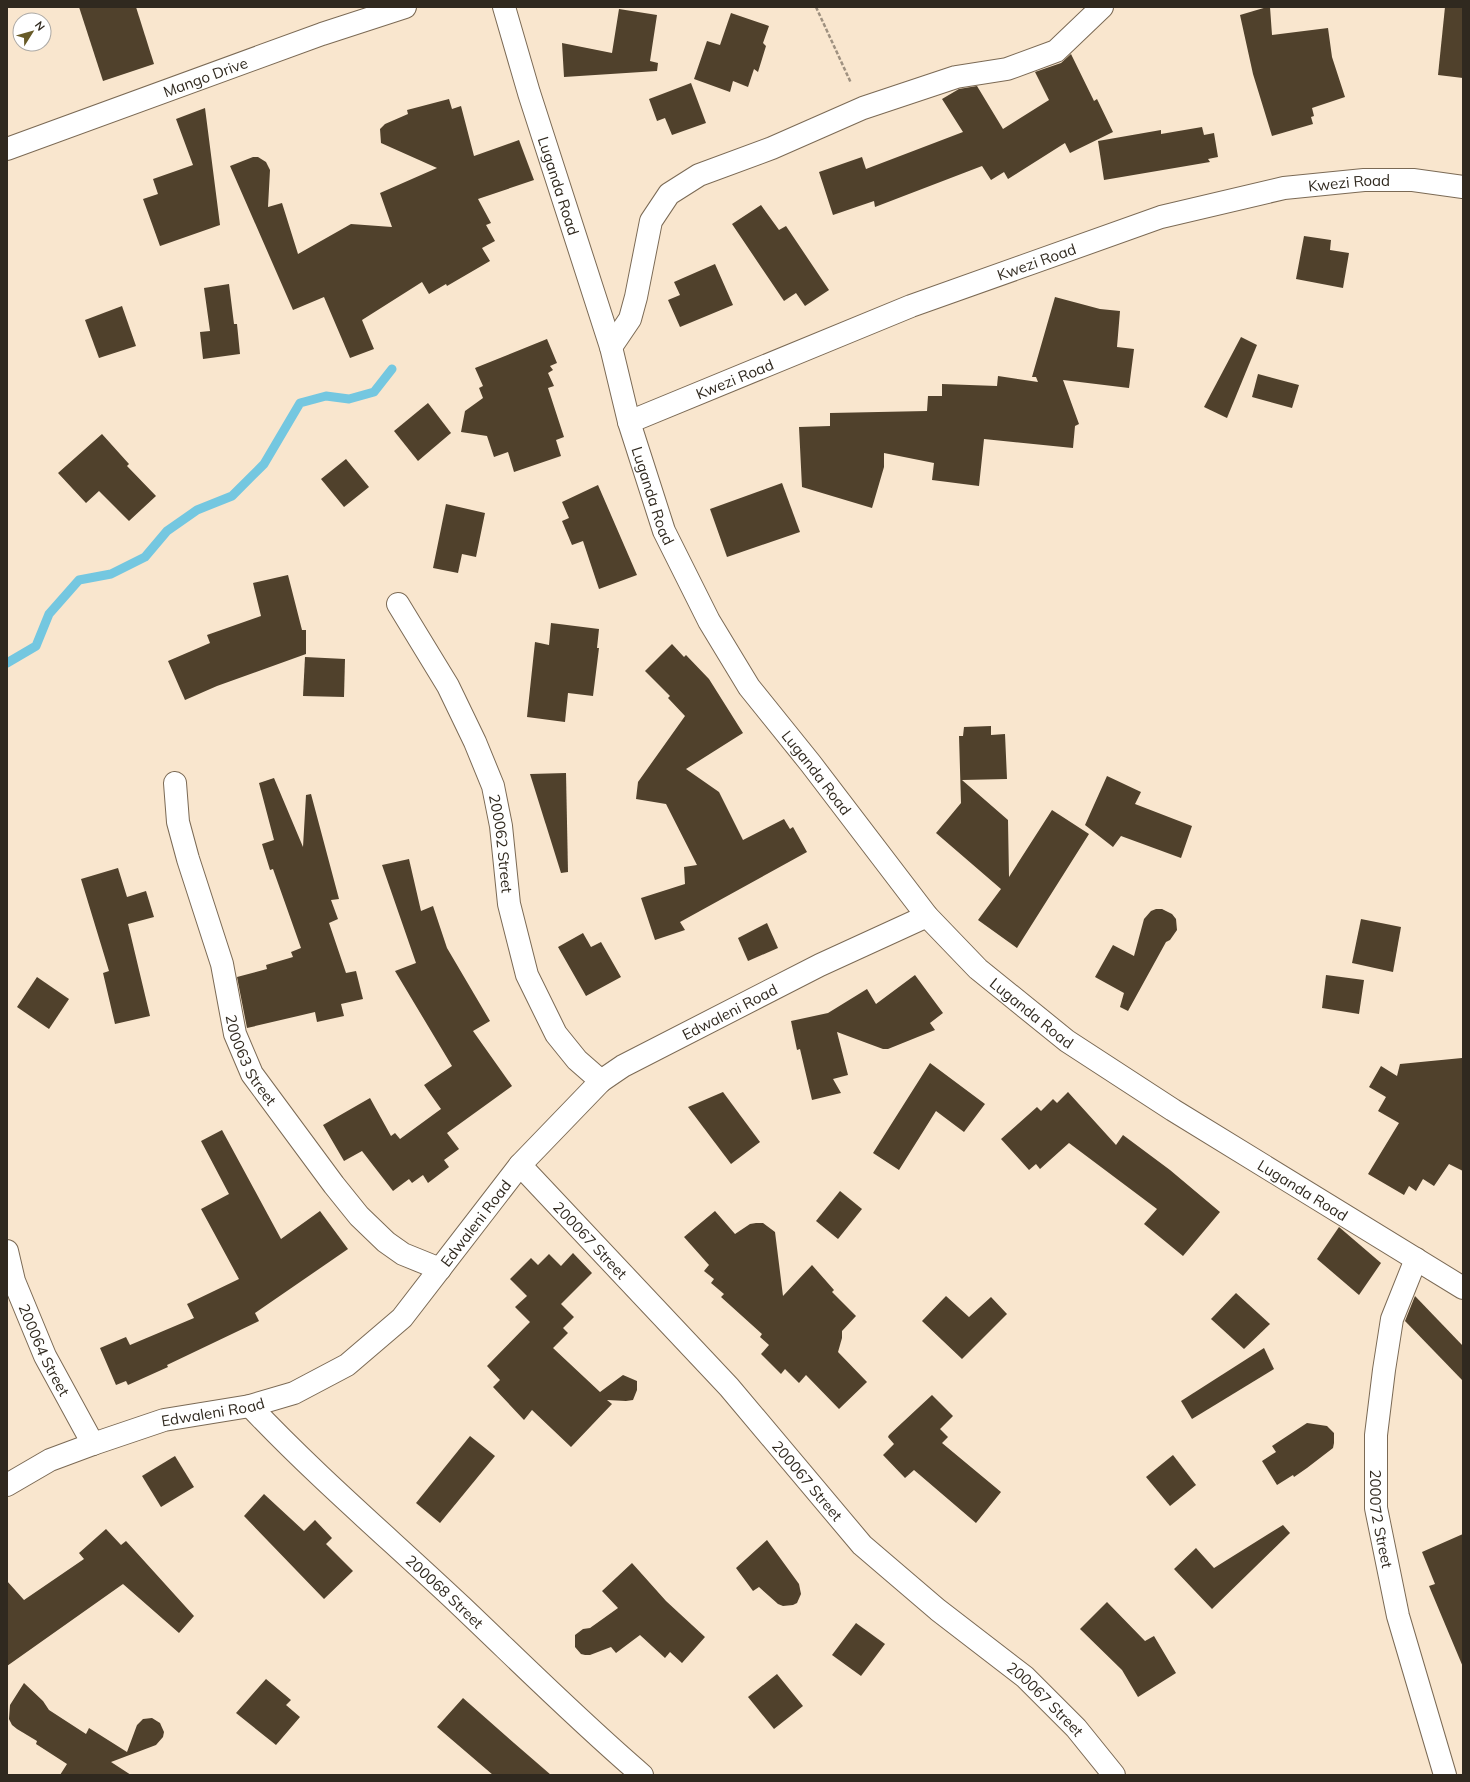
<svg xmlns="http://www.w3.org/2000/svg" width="1470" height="1782" viewBox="0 0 1470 1782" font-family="Mulish,sans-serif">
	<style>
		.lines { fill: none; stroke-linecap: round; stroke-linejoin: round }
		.stream { stroke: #74c7e0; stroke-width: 9 }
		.building { fill: #50412c }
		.minor-casing { stroke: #7b6a55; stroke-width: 24 }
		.path { stroke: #9f9180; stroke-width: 2.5; stroke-dasharray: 4 2; stroke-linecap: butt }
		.minor { stroke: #fff; stroke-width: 22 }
		.labels { text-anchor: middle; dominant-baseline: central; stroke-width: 4; stroke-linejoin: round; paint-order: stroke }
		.street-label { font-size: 15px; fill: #30291f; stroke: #fff }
	</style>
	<rect width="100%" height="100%" fill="#f9e6ce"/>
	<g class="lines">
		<!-- stream -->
		<path class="stream" d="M 7,663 L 36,646 L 49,614 L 79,580 L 111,574 L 145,557 L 167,531 L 197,510 L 232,496 L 264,464 L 300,403 L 326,396 L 349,399 L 374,392 L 392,369"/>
	</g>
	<!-- building -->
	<g class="building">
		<path d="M 79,7 L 136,7 L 154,64 L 103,81 Z"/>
		<path d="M 1267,7 L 1270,7 L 1272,35 L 1328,28 L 1332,57 L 1345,97 L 1312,108 L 1314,116 L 1311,117 L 1313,124 L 1272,136 L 1253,74 L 1240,15 Z"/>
		<path d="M 1445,7 L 1463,7 L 1463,78 L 1438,75 Z"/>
		<path d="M 619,9 L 657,15 L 650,61 L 658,63 L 657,71 L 564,77 L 562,43 L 612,53 Z"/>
		<path d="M 731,13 L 769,26 L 763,43 L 766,46 L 758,72 L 754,69 L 748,87 L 733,81 L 730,92 L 694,79 L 707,41 L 720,45 Z"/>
		<path d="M 1071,54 L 1094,101 L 1097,99 L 1113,132 L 1070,153 L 1065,143 L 1008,179 L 1004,172 L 991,180 L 982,166 L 875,207 L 874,201 L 833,215 L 819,172 L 862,157 L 866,169 L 963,132 L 942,99 L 959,89 L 977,86 L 1003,129 L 1049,100 L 1035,72 L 1061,63 Z"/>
		<path d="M 691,83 L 706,123 L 672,135 L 665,118 L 657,121 L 649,99 Z"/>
		<path d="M 449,99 L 452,109 L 461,106 L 474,156 L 519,140 L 534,180 L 478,199 L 491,223 L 486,225 L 495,241 L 482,248 L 490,261 L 447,286 L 446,284 L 429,294 L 422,282 L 362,320 L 374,349 L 350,358 L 324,297 L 293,310 L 230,166 L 253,157 L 258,157 L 266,162 L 270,170 L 268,207 L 282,203 L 298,254 L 351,224 L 392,227 L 380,193 L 437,168 L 381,143 L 380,129 L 385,124 L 408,114 L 407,110 Z"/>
		<path d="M 205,108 L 220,225 L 160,246 L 143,199 L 158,194 L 153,179 L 193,165 L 176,119 Z"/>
		<path d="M 1202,127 L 1204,135 L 1214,133 L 1218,157 L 1208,159 L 1210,162 L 1104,180 L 1098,141 L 1161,130 L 1161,134 Z"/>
		<path d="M 761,205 L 779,230 L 786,226 L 829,290 L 805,306 L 796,293 L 784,301 L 732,224 Z"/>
		<path d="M 1304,236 L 1331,240 L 1330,250 L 1349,253 L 1343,288 L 1296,279 Z"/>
		<path d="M 715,264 L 733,305 L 680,327 L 668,300 L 680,295 L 674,282 Z"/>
		<path d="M 229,284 L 234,324 L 237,324 L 240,354 L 203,359 L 200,332 L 210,331 L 204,288 Z"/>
		<path d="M 1055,297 L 1100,309 L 1120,311 L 1117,347 L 1134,349 L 1129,388 L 1063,380 L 1079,424 L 1075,426 L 1073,448 L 984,439 L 979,486 L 932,480 L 934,463 L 884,453 L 884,467 L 872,508 L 802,487 L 799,427 L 830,426 L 830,413 L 927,411 L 928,396 L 942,396 L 942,384 L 997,386 L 998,376 L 1038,382 L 1036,377 L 1032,377 Z"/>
		<path d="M 122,306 L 136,346 L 99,358 L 85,320 Z"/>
		<path d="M 1241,337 L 1257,345 L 1227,418 L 1204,407 Z"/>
		<path d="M 547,339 L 557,363 L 550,366 L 553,370 L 548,373 L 554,386 L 548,388 L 564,437 L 556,440 L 561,456 L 514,472 L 508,452 L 494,457 L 487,436 L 461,432 L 465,411 L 483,398 L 479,388 L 483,386 L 475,368 Z"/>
		<path d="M 1258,374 L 1299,385 L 1292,408 L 1252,397 Z"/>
		<path d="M 428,403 L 451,433 L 418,461 L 394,431 Z"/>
		<path d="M 102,434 L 129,464 L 127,466 L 156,496 L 129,521 L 99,491 L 86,503 L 58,473 Z"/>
		<path d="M 346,459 L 369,487 L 344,507 L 321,479 Z"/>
		<path d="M 782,483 L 800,532 L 727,557 L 710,509 Z"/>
		<path d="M 598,485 L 637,575 L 599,589 L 583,541 L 572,545 L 562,521 L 569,518 L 562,502 Z"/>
		<path d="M 446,504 L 485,513 L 476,557 L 462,554 L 458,573 L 433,568 Z"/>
		<path d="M 288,575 L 302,630 L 306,630 L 306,654 L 217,686 L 185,700 L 168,661 L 210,643 L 207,635 L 261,616 L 253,583 Z"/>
		<path d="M 551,623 L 599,629 L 597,648 L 599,648 L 593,696 L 568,693 L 565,722 L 527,717 L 535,642 L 549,645 Z"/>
		<path d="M 672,644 L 684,657 L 686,655 L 709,679 L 743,733 L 686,769 L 719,792 L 743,840 L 784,819 L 790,829 L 793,827 L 807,852 L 680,922 L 685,930 L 655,940 L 641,898 L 685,884 L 684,867 L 697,865 L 666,804 L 636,799 L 638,782 L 685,716 L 668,698 L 670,696 L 645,671 Z"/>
		<path d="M 305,657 L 345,659 L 344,697 L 303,696 Z"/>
		<path d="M 991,726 L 991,735 L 1005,734 L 1007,779 L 962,780 L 1008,820 L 1009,877 L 1052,810 L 1089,834 L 1017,948 L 978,920 L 1001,889 L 936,833 L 961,803 L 959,736 L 963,736 L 964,727 Z"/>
		<path d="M 566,773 L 568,872 L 561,873 L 530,774 Z"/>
		<path d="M 1107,776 L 1141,792 L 1135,804 L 1192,826 L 1181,858 L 1121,836 L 1113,847 L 1085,825 Z"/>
		<path d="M 274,778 L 303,847 L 306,795 L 311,794 L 339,899 L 331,900 L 338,919 L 329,923 L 346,973 L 356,971 L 363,999 L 341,1004 L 344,1016 L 317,1022 L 315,1012 L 247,1028 L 237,977 L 267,969 L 266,965 L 293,957 L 291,952 L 301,948 L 273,869 L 270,870 L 262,844 L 274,840 L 259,783 Z"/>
		<path d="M 409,859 L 421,911 L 433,906 L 447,948 L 490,1021 L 473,1031 L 512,1086 L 447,1133 L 459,1149 L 444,1160 L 449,1167 L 428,1183 L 423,1175 L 412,1183 L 409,1179 L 393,1191 L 362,1151 L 344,1161 L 323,1125 L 370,1098 L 391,1136 L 395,1133 L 400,1139 L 441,1109 L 424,1085 L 452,1066 L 395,971 L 416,963 L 382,865 Z"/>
		<path d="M 118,868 L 127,897 L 146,891 L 154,917 L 128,924 L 150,1016 L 115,1024 L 103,973 L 109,971 L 81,879 Z"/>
		<path d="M 1156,909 L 1162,909 L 1172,914 L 1176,919 L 1177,930 L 1170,940 L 1166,942 L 1128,1011 L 1120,1007 L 1124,993 L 1095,977 L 1113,945 L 1134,956 L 1144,919 L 1151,911 Z"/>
		<path d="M 1361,919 L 1401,927 L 1393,972 L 1352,963 Z"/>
		<path d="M 767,923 L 778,948 L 748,961 L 738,938 Z"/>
		<path d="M 583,933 L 591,947 L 601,942 L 621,977 L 586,996 L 558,947 Z"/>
		<path d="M 915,975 L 943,1013 L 930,1023 L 935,1030 L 888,1049 L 883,1049 L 837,1032 L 848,1075 L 833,1079 L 841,1093 L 812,1100 L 800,1049 L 797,1050 L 791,1021 L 828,1013 L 867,989 L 876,1004 Z"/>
		<path d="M 1326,975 L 1364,980 L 1359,1014 L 1322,1008 Z"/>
		<path d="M 37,977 L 69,999 L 49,1029 L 17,1007 Z"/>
		<path d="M 1462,1058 L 1463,1171 L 1449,1164 L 1434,1186 L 1423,1179 L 1416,1191 L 1409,1186 L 1404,1195 L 1368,1174 L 1399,1123 L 1378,1111 L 1386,1097 L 1369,1087 L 1381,1066 L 1397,1076 L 1400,1064 Z"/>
		<path d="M 930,1063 L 985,1104 L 964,1132 L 936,1111 L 899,1170 L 873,1153 Z"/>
		<path d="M 723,1092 L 760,1142 L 731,1164 L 688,1107 Z"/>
		<path d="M 1068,1092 L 1116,1145 L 1123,1135 L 1170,1170 L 1220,1212 L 1183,1256 L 1144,1224 L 1157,1209 L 1069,1143 L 1040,1169 L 1036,1164 L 1029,1170 L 1001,1139 L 1037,1107 L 1041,1111 L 1053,1099 L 1057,1103 Z"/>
		<path d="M 222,1130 L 281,1239 L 320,1211 L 348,1249 L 255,1313 L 259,1321 L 167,1365 L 168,1367 L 128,1385 L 126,1381 L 116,1385 L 100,1348 L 126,1337 L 130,1345 L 194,1318 L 187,1304 L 239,1279 L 201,1209 L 229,1194 L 201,1141 Z"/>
		<path d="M 840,1191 L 862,1209 L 838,1239 L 816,1221 Z"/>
		<path d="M 715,1211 L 735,1234 L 750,1224 L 756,1223 L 763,1223 L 775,1232 L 783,1296 L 812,1265 L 834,1290 L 832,1292 L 856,1316 L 842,1331 L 842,1338 L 838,1352 L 867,1382 L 839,1409 L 806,1375 L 799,1383 L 785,1369 L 781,1374 L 761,1354 L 769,1345 L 760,1337 L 762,1334 L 721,1297 L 724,1294 L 711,1283 L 714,1279 L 704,1271 L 709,1265 L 684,1237 Z"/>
		<path d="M 1339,1227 L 1381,1263 L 1359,1295 L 1317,1259 Z"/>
		<path d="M 573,1253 L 592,1273 L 561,1304 L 574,1317 L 563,1328 L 568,1333 L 553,1348 L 600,1392 L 623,1375 L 637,1381 L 637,1390 L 633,1400 L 626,1401 L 607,1400 L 612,1404 L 571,1447 L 532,1410 L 524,1420 L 493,1387 L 500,1380 L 487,1366 L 530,1322 L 515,1307 L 527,1296 L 510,1279 L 531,1258 L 538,1265 L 549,1254 L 561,1266 Z"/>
		<path d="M 1236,1293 L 1270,1324 L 1244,1349 L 1211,1319 Z"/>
		<path d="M 946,1296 L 969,1317 L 991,1297 L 1007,1314 L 962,1359 L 922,1321 Z"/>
		<path d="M 1415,1296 L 1463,1346 L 1463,1381 L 1405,1321 Z"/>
		<path d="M 1264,1348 L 1274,1369 L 1192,1419 L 1181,1401 Z"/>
		<path d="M 932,1395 L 953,1416 L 940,1429 L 948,1437 L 942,1443 L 1001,1492 L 976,1523 L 914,1470 L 905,1478 L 883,1455 L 894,1444 L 888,1437 L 889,1435 Z"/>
		<path d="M 1307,1423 L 1327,1426 L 1334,1433 L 1334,1443 L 1333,1448 L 1307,1468 L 1294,1477 L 1293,1475 L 1277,1485 L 1262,1461 L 1276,1452 L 1272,1446 Z"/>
		<path d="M 470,1436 L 495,1456 L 440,1523 L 416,1503 Z"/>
		<path d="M 1173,1455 L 1196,1485 L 1170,1506 L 1146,1477 Z"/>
		<path d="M 175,1456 L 194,1487 L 161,1507 L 142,1476 Z"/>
		<path d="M 264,1494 L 304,1531 L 315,1520 L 332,1538 L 326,1544 L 353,1571 L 324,1599 L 244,1516 Z"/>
		<path d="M 1283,1525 L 1290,1533 L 1212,1609 L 1174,1569 L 1196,1548 L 1214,1568 Z"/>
		<path d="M 106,1529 L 121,1545 L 126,1541 L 194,1616 L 179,1633 L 123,1584 L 7,1666 L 7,1581 L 24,1600 L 84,1559 L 79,1553 Z"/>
		<path d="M 1463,1534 L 1463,1667 L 1429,1586 L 1435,1584 L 1422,1552 Z"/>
		<path d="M 767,1540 L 799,1584 L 801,1594 L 797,1603 L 793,1605 L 783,1606 L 778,1604 L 759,1587 L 753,1591 L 736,1568 Z"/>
		<path d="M 632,1563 L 666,1601 L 705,1637 L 682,1663 L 670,1652 L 665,1658 L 640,1635 L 616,1653 L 611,1647 L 590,1655 L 585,1655 L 581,1654 L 575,1647 L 575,1635 L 583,1629 L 590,1628 L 618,1608 L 602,1591 Z"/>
		<path d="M 1107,1602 L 1145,1641 L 1154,1636 L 1176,1673 L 1138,1697 L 1122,1670 L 1080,1629 Z"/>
		<path d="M 856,1623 L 885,1644 L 861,1676 L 832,1655 Z"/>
		<path d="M 777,1674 L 803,1706 L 774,1729 L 748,1697 Z"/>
		<path d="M 266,1679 L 291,1700 L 286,1705 L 300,1717 L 276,1745 L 236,1713 Z"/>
		<path d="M 24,1683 L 43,1701 L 49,1710 L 86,1734 L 89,1728 L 127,1752 L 137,1725 L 143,1719 L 152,1718 L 160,1723 L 164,1732 L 163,1737 L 156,1745 L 111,1762 L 131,1775 L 60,1775 L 67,1764 L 36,1744 L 37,1741 L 17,1729 L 12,1725 L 9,1719 L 10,1705 Z"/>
		<path d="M 463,1698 L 514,1743 L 551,1775 L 493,1775 L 437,1727 Z"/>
	</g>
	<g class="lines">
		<defs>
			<g id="minor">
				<path id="s1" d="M 504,7 L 529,93 L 611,347 L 629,422 L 664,531 L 709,621 L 749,687 L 811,764 L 927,916 L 978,969 L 1067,1041 L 1173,1110 L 1463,1288"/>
				<path id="s2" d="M 7,149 L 322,34 L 405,7"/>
				<path d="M 611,347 L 630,319 L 636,297 L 651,221 L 669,194 L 699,175 L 772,148 L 863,108 L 956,77 L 1007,69 L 1056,51 L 1102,7"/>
				<path id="s3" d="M 629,422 L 911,306 L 1161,217 L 1284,188 L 1364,180 L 1413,180 L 1463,187"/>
				<path id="s4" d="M 398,604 L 448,686 L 475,742 L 493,786 L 501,826 L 509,904 L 527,975 L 556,1034 L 577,1060 L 601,1081"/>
				<path id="s5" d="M 175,783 L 178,822 L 188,859 L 222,964 L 235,1034 L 252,1074 L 334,1185 L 359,1216 L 386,1242 L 403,1254 L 440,1269"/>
				<path id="s6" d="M 520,1165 L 729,1387 L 862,1545 L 938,1610 L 1025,1677 L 1076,1728 L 1114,1775"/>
				<path id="s7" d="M 7,1251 L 14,1281 L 45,1356 L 93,1444"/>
				<path id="s8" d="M 1416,1259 L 1392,1319 L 1384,1370 L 1376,1435 L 1376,1508 L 1398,1616 L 1445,1775"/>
				<path id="s9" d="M 250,1406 C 316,1476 390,1539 461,1606 C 521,1663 579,1721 642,1775"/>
				<path id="s10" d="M 7,1485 L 50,1460 L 93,1444 L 164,1420 L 250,1406 L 294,1393 L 347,1365 L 402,1318 L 520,1165 L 601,1081 L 623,1066 L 820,965 L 927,916"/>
			</g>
		</defs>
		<!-- minor casing -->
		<use href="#minor" class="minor-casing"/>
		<!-- path -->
		<path class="path" d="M 816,7 L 851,83"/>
		<!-- minor -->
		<use href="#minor" class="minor"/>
	</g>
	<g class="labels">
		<!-- street labels -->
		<g class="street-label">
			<text stroke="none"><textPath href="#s2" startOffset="211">Mango Drive</textPath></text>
			<text stroke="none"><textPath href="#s3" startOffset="762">Kwezi Road</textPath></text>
			<text stroke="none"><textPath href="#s1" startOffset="187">Luganda Road</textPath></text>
			<text stroke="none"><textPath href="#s3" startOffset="438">Kwezi Road</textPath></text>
			<text stroke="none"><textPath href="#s3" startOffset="114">Kwezi Road</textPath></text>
			<text stroke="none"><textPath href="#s1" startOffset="511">Luganda Road</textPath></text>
			<text stroke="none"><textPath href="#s1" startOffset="835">Luganda Road</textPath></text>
			<text stroke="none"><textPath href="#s4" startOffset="264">200062 Street</textPath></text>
			<text stroke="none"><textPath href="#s10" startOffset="892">Edwaleni Road</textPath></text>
			<text stroke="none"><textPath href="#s1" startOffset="1159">Luganda Road</textPath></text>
			<text stroke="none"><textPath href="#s5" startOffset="289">200063 Street</textPath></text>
			<text stroke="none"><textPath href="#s1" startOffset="1483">Luganda Road</textPath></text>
			<text stroke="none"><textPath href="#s10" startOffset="556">Edwaleni Road</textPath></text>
			<text stroke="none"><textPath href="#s6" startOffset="103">200067 Street</textPath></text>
			<text stroke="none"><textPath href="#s7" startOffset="106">200064 Street</textPath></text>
			<text stroke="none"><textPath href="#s10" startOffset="220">Edwaleni Road</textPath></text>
			<text stroke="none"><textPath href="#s6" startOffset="427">200067 Street</textPath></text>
			<text stroke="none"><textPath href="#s8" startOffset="266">200072 Street</textPath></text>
			<text stroke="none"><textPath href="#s9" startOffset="269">200068 Street</textPath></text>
			<text stroke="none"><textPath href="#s6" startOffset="751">200067 Street</textPath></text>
		</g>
	</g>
	<!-- border -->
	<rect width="1470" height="1782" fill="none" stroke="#30291f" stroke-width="16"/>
	<!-- north arrow -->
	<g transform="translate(32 32) rotate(53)"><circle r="19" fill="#ffffff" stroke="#aca9a5"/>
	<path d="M0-3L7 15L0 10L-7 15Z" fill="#675a27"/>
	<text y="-6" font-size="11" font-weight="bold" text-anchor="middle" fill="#30291f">N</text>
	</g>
</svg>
